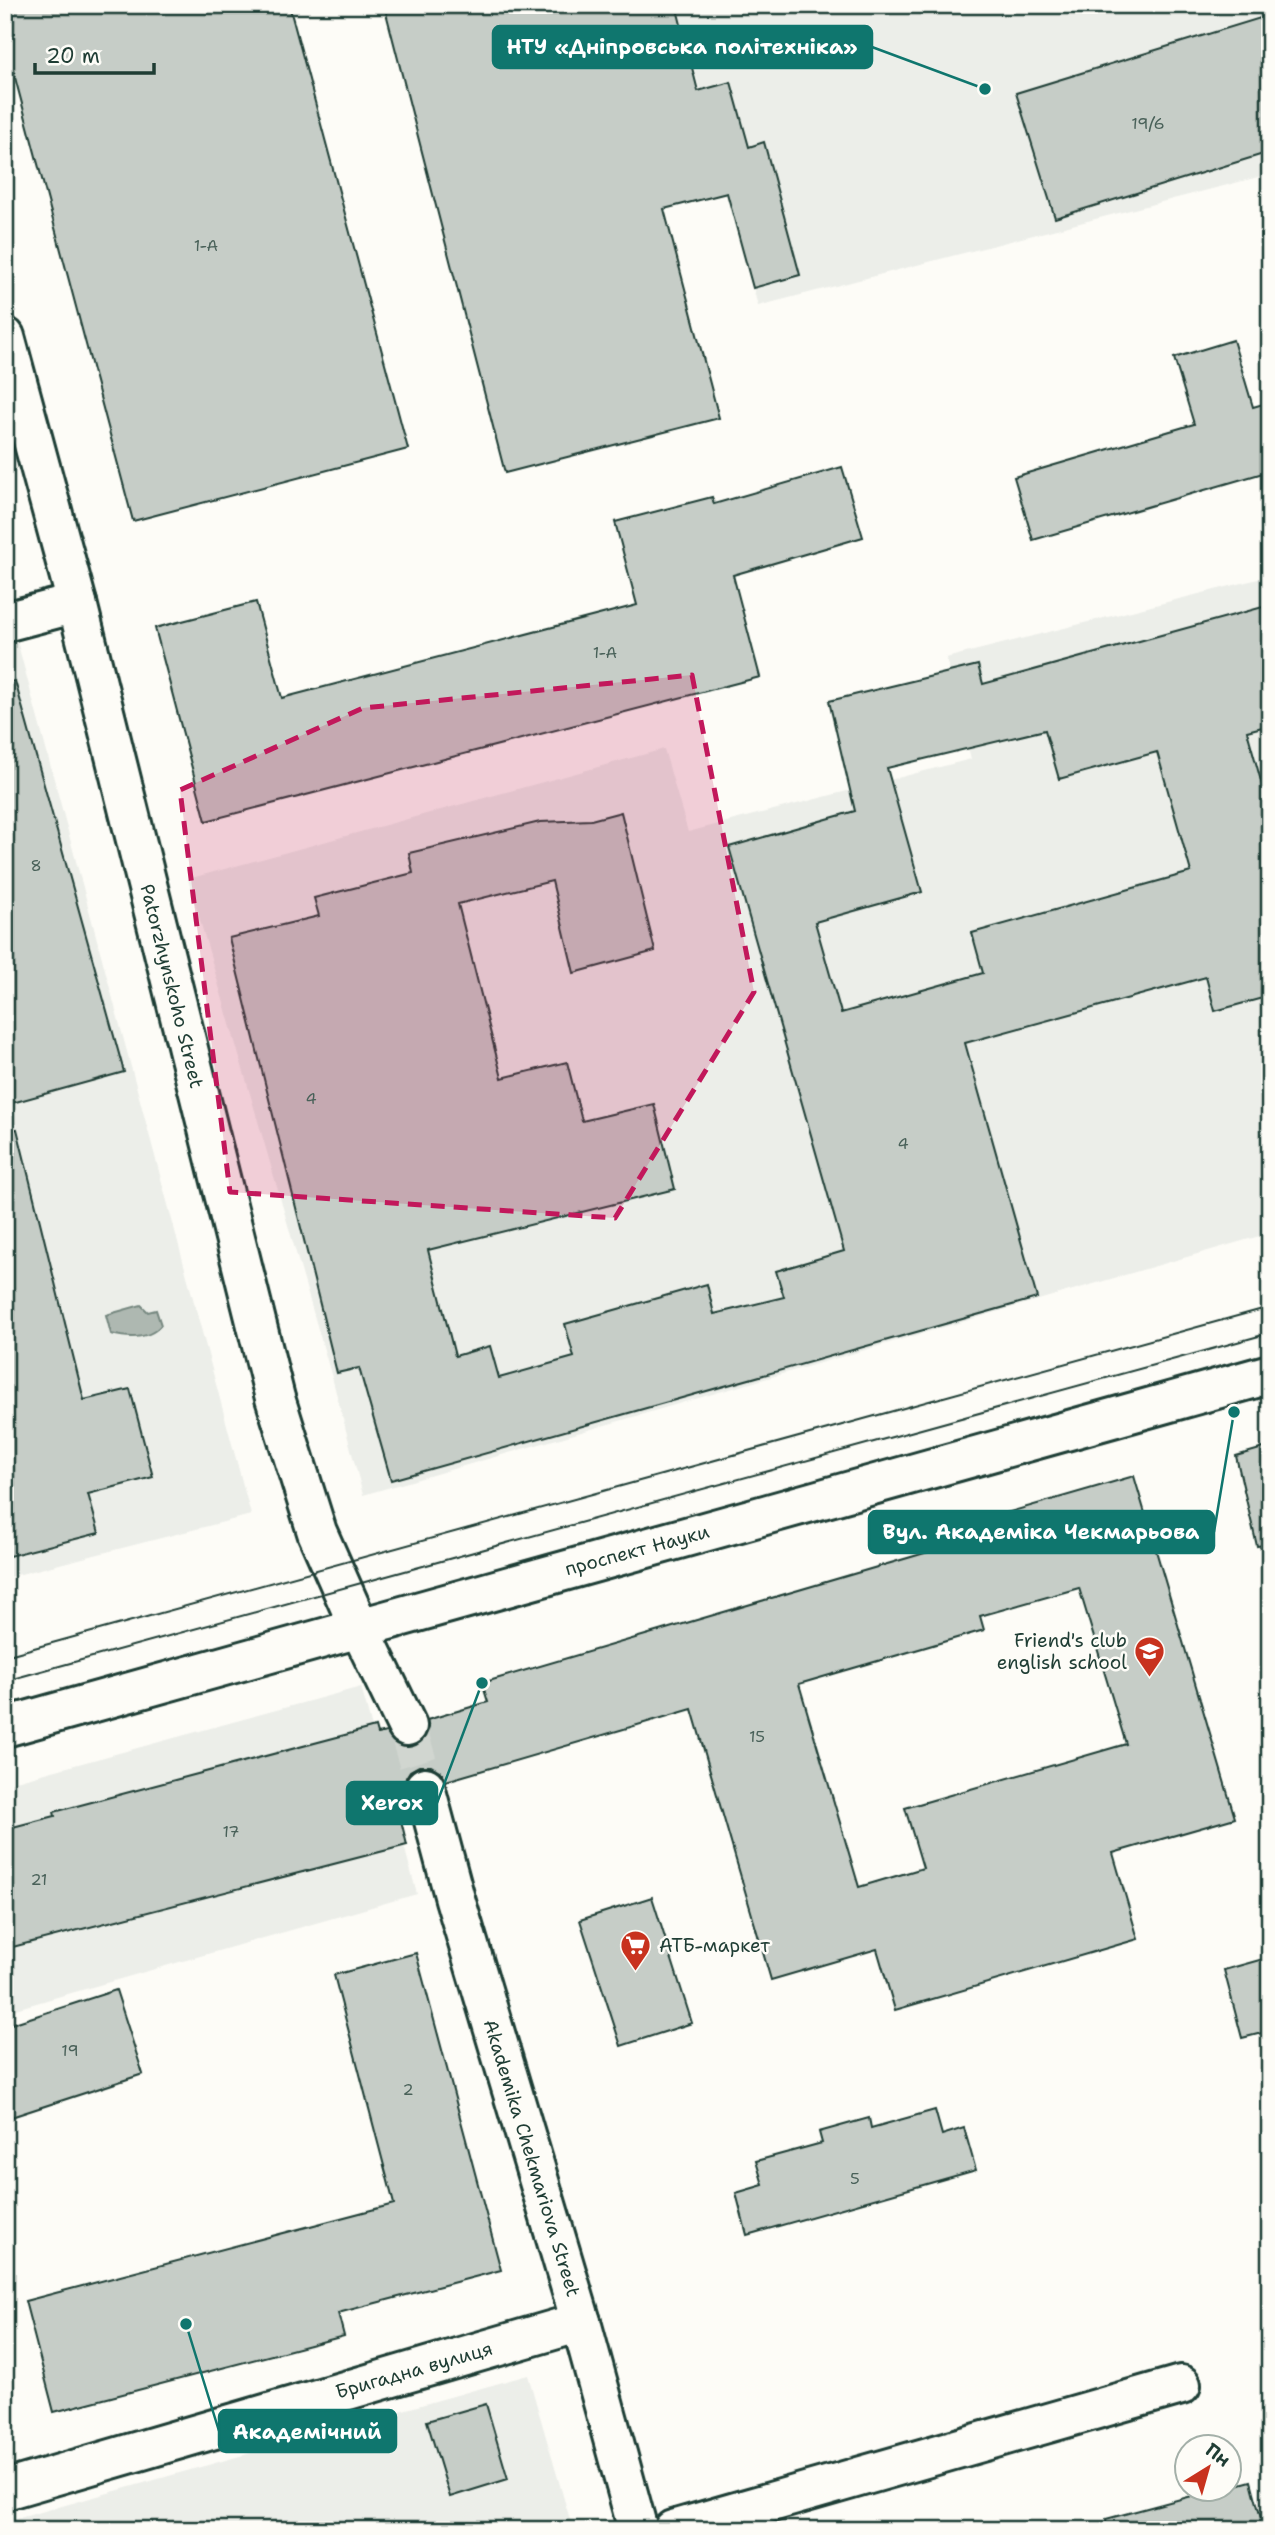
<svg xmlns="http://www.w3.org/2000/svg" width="1275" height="2535" viewBox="0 0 1275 2535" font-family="'Shantell Sans',sans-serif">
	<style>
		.built { fill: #eceee9 }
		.water { fill: #aeb8b1; stroke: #75877f; stroke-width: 2 }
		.building { fill: #c6cdc7; stroke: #1f3d34; stroke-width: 2; fill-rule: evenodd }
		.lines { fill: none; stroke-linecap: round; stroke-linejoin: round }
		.minor-tunnel { stroke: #d1d6d0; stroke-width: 38; stroke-dasharray: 38 19; stroke-linecap: butt }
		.minor-casing { stroke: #1f3d34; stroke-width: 44 }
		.major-casing { stroke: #1f3d34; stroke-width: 44 }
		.minor { stroke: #fdfcf7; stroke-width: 38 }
		.major { stroke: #fdfcf7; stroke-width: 38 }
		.tram { stroke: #1f3d34; stroke-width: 2 }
		.marked { fill: #c2185b; fill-opacity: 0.2; stroke: #c2185b; stroke-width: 5; stroke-dasharray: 14 9; stroke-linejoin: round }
		.labels { text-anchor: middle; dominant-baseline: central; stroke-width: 5; stroke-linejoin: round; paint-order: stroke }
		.number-label { font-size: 16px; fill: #496159 }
		.street-label { font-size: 19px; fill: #1f3d34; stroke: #fdfcf7 }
		.poi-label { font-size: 19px; fill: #1f3d34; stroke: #fdfcf7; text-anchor: end }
		.leader { fill: none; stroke: #0f766e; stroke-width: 2.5 }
		.callout-dot { fill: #0f766e; stroke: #fdfcf7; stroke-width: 2.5 }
		.callout { fill: #0f766e; stroke: #0f766e; stroke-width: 2.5 }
		.callout-label { font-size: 21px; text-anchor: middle; font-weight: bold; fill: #fff }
	</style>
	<rect width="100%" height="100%" fill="#fdfcf7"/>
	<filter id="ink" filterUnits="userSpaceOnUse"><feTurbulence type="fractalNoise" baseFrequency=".0143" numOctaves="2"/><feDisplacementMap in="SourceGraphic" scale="14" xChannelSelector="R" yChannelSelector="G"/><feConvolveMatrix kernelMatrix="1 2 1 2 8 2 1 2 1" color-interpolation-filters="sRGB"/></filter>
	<g filter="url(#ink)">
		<!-- built -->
		<g class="built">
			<path d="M 677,5 L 1270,5 L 1270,174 L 758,306 Z"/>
			<path d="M 1270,576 L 1270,1233 L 363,1495 L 333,1381 L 188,879 L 664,749 L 688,832 L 971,759 L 946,658 Z"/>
			<path d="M 16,637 L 251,1515 L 5,1578 L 5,640 Z"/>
			<path d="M 361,1687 L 417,1894 L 5,2012 L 5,1784 Z"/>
			<path d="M 528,2375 L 573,2530 L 5,2530 L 5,2522 Z"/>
		</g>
		<!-- water -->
		<path class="water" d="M 141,1305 L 148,1312 L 156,1310 L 161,1325 C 149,1340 127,1338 111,1334 L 106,1315 Z"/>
		<!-- building -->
		<g class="building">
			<path d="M 5,5 L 289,5 L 408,449 L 133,521 L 5,40 Z"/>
			<path d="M 384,5 L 676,5 L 698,91 L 731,82 L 749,147 L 764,142 L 800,275 L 753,288 L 727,193 L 664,209 L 719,418 L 505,473 Z"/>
			<path d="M 1270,15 L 1270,152 L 1055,218 L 1016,93 Z"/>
			<path d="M 1233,340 L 1253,407 L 1270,402 L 1270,471 L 1033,540 L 1014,477 L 1194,424 L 1174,358 Z"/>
			<path d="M 842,467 L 863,537 L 733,575 L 760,677 L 206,821 L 155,628 L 256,602 L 282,698 L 637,605 L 615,522 L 712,497 L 714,504 Z"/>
			<path d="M 1270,605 L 1270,725 L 1247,731 L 1270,813 L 1270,996 L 1215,1011 L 1206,977 L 965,1043 L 1037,1298 L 391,1480 L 359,1368 L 337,1373 L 229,938 L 319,916 L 314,898 L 413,873 L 409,853 L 540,822 L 591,820 L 621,812 L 655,951 L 574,973 L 552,881 L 458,904 L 502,1078 L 567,1062 L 582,1121 L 654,1104 L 675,1189 L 428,1250 L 455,1356 L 490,1346 L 499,1378 L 574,1357 L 565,1324 L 707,1284 L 714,1314 L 784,1297 L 776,1271 L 844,1251 L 729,847 L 855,811 L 829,701 L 978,665 L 983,684 ZM 1045,730 L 1059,779 L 1157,752 L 1191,872 L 972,933 L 983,973 L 841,1013 L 815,922 L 922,892 L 887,768 Z"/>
			<path d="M 15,681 L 124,1072 L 5,1105 L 5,683 Z"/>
			<path d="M 17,1129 L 84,1400 L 130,1389 L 153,1477 L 88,1494 L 99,1533 L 5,1557 L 5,1131 Z"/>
			<path d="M 1270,1446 L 1270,1544 L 1257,1546 L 1236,1456 Z"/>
			<path d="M 1134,1476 L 1235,1818 L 1113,1853 L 1138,1939 L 895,2010 L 877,1949 L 771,1980 L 692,1709 L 446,1781 L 441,1772 L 431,1766 L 419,1766 L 410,1771 L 404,1781 L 404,1793 L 395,1796 L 407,1845 L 5,1949 L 5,1829 L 55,1816 L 54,1812 L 375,1727 L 377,1734 L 386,1732 L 395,1744 L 406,1748 L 416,1746 L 425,1738 L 429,1728 L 427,1720 L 488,1702 L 482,1683 L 969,1540 L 965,1525 ZM 1079,1588 L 1126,1744 L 905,1808 L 923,1868 L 859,1887 L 799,1684 L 984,1630 L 980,1616 Z"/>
			<path d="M 652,1897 L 692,2023 L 621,2046 L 580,1920 Z"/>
			<path d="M 416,1953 L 501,2270 L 338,2313 L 344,2336 L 54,2412 L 25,2301 L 394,2204 L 334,1975 Z"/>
			<path d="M 1270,1957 L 1270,2031 L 1242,2038 L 1224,1970 Z"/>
			<path d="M 116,1990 L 143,2074 L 5,2119 L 5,2026 Z"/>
			<path d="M 935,2110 L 942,2135 L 964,2128 L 976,2170 L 747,2235 L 736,2193 L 763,2185 L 756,2161 L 822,2143 L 819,2132 L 869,2118 L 871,2128 Z"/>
			<path d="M 486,2404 L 508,2479 L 450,2497 L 427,2421 Z"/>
			<path d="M 1251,2481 L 1264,2530 L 1107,2530 L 1106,2519 L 1218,2489 L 1229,2489 L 1229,2487 Z"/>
		</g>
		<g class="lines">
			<!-- minor-tunnel -->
			<path class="minor-tunnel" d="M 407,1726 L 425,1787"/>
			<defs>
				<g id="minor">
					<path d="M 5,337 L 77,603 L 275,1398 L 317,1532 L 359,1627 L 407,1726"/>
					<path d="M 5,622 L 77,603"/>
					<path d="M 425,1787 L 455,1899 L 581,2322 L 638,2530"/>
					<path d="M 5,2490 L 581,2322"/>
					<path d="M 673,2530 L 1181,2385"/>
				</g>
				<path id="major" d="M 5,1727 L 1270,1374"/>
			</defs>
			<!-- minor casing -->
			<use href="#minor" class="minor-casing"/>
			<!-- major casing -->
			<use href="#major" class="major-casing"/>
			<!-- minor -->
			<use href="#minor" class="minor"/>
			<!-- major -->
			<use href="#major" class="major"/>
			<!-- tram -->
			<g class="tram">
				<path d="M 5,1656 L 1270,1307"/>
				<path d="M 5,1681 L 1270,1333"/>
			</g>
		</g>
	</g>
	<!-- marked area -->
	<path class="marked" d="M 692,675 L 754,992 L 615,1218 L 230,1192 L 180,790 L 363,708 Z"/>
	<!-- icons -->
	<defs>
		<symbol id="school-pin" viewBox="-11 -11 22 30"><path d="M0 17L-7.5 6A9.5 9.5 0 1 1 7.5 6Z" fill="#c8321e" stroke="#fdfcf7"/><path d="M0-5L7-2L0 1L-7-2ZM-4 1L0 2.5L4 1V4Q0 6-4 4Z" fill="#fff"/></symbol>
		<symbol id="supermarket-pin" viewBox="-11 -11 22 30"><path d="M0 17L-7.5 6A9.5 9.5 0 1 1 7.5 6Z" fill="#c8321e" stroke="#fdfcf7"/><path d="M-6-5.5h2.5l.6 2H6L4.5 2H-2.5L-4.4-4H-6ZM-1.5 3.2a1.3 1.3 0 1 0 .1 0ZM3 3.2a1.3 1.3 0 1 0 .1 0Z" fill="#fff"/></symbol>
	</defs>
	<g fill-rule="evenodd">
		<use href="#school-pin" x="1132" y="1634" width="35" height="47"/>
		<use href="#supermarket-pin" x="618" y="1928" width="35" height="47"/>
	</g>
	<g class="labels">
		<!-- number labels -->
		<g class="number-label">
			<text x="1148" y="123">19/6</text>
			<text x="206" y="245">1-А</text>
			<text x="605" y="652">1-А</text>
			<text x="36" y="865">8</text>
			<text x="311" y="1098">4</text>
			<text x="903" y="1143">4</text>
			<text x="757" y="1736">15</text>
			<text x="231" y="1831">17</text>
			<text x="39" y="1879">21</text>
			<text x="70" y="2050">19</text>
			<text x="408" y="2089">2</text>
			<text x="855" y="2178">5</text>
		</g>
		<!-- street labels -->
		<g class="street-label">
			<text transform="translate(172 986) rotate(76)">Patorzhynskoho Street</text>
			<text transform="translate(637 1550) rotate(-15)">проспект Науки</text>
			<text transform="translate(532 2158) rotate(73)">Akademika Chekmariova Street</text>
			<text transform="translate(414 2370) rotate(-16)">Бригадна вулиця</text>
		</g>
		<!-- poi labels -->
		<g class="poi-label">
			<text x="1127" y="1640">Friend's club<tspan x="1127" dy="22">english school</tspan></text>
			<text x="659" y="1945" text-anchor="start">АТБ-маркет</text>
		</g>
	</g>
	<!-- callouts -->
	<path class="leader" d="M985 89L872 47M1234 1412L1214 1532M482 1683L437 1803M186 2324L219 2431"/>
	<g class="callout-dot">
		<circle cx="985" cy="89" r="7"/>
		<circle cx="1234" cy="1412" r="7"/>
		<circle cx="482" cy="1683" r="7"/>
		<circle cx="186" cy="2324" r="7"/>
	</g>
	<g class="callout">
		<rect x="493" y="26" width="379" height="42" rx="7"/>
		<rect x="869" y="1511" width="345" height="42" rx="7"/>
		<rect x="347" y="1782" width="90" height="42" rx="7"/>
		<rect x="219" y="2410" width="177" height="42" rx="7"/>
	</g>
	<g class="callout-label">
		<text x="682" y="54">НТУ «Дніпровська політехніка»</text>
		<text x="1041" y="1539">Вул. Академіка Чекмарьова</text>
		<text x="392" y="1810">Xerox</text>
		<text x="307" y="2439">Академічний</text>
	</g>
	<!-- margin -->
	<rect width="1275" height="2535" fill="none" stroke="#fdfcf7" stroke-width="28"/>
	<rect x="14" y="14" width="1247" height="2507" fill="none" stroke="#1f3d34" stroke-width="2.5" filter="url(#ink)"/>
	<!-- north arrow -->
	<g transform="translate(1208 2468) rotate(37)"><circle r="33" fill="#fdfcf7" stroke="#a4b0a9" stroke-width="2"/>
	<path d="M0-5L12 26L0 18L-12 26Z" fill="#c8321e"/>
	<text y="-10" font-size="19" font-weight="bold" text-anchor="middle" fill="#1f3d34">Пн</text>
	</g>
	<!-- scale -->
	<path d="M35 63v10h119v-10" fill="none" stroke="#1f3d34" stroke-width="3.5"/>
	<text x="46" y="63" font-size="21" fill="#1f3d34" stroke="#fdfcf7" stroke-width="5" paint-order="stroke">20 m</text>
</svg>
